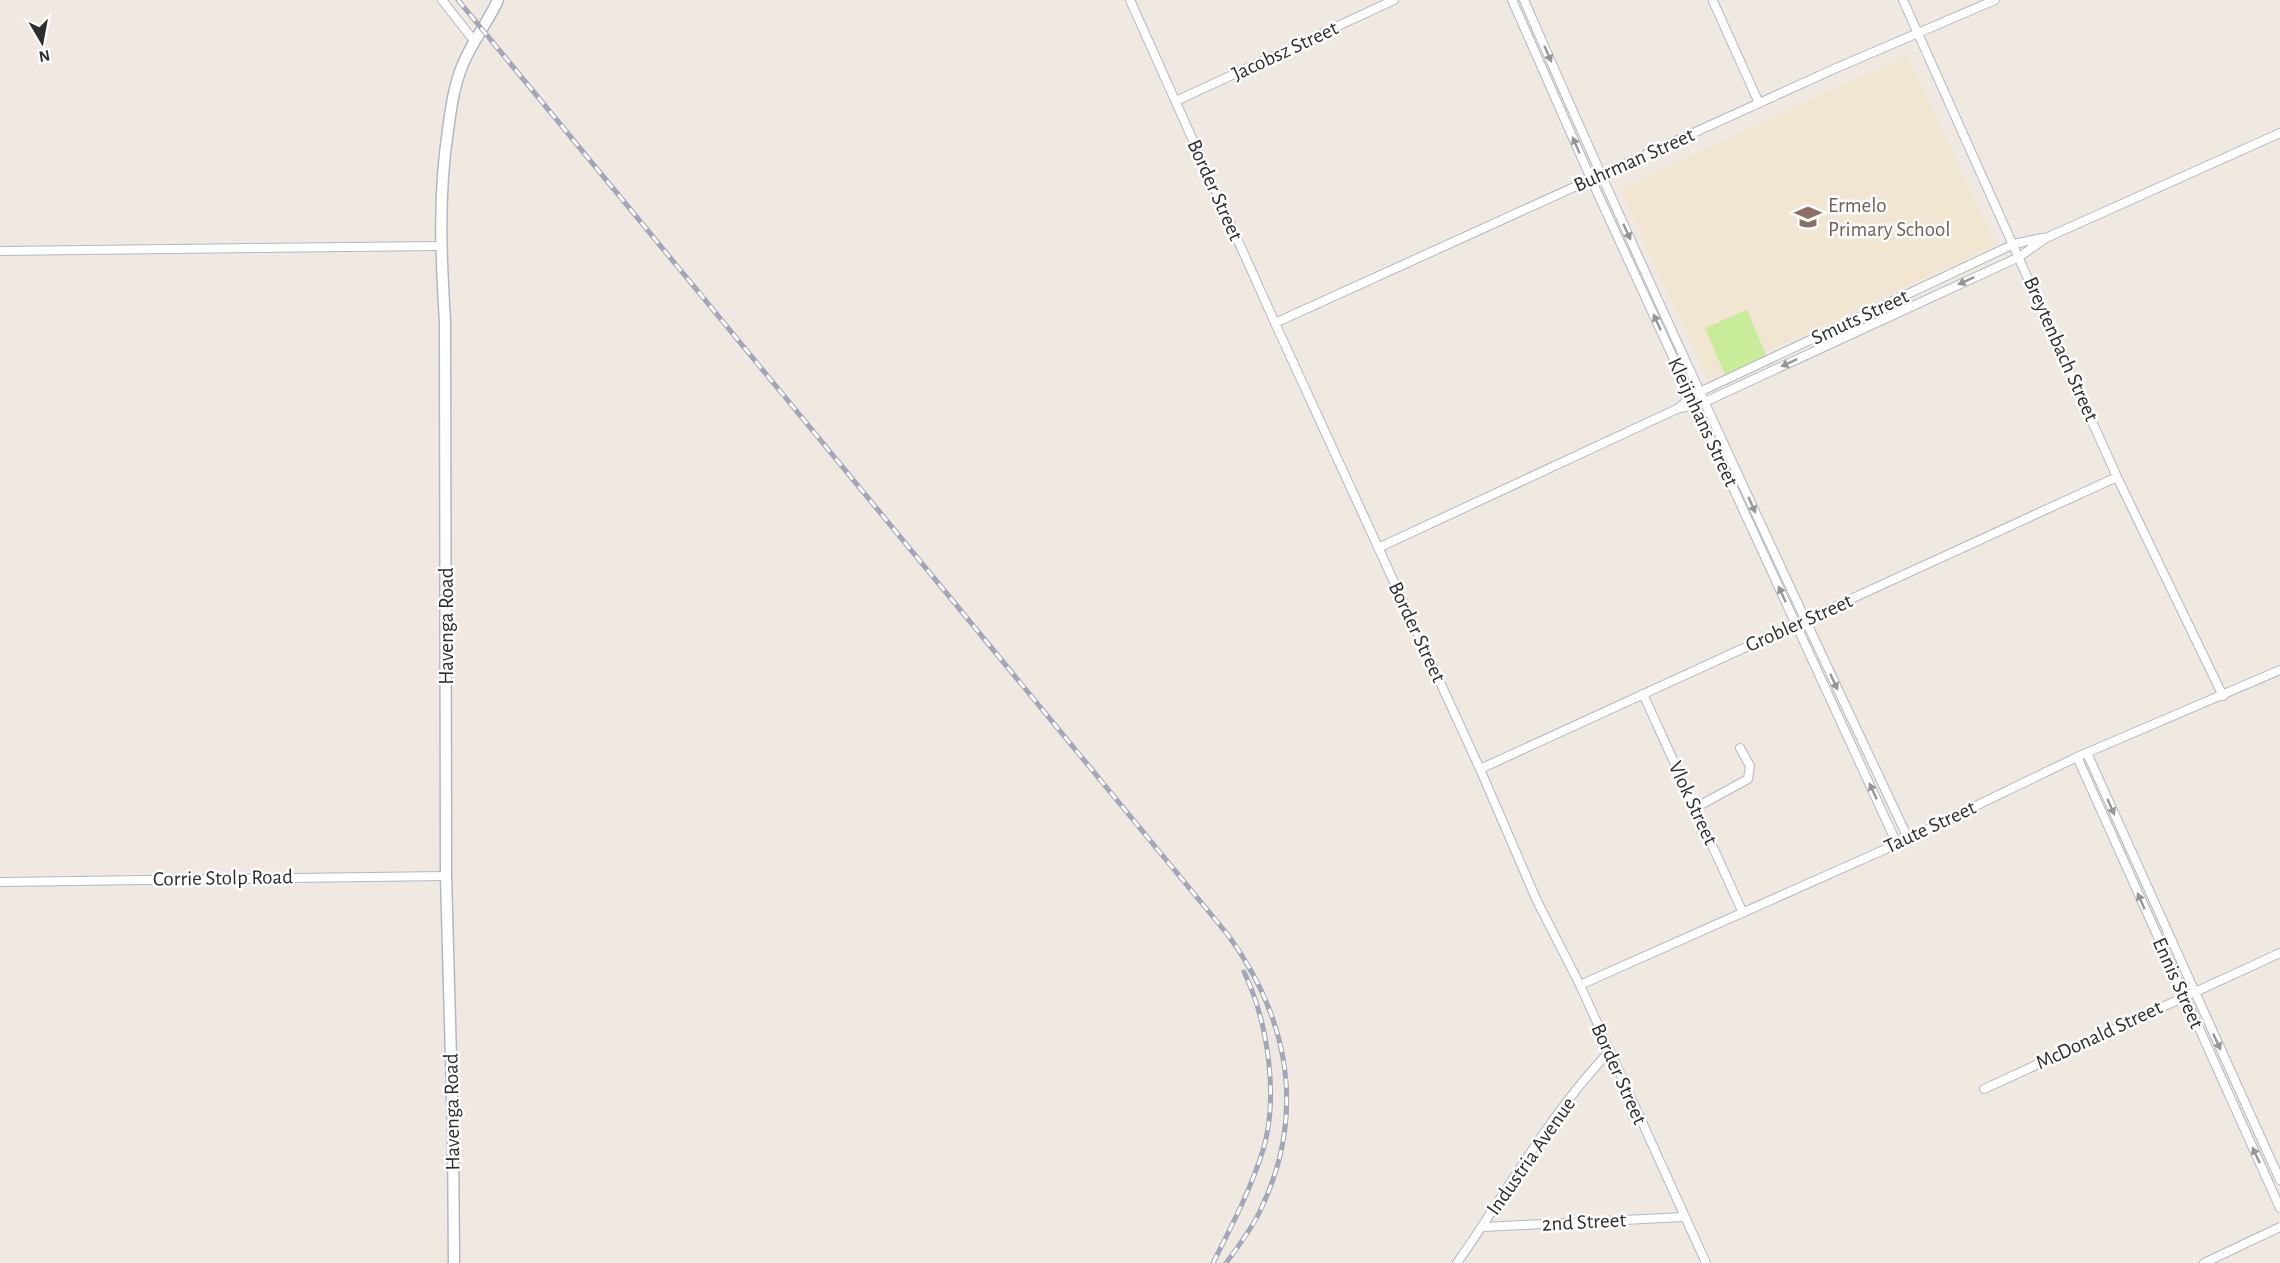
<svg xmlns="http://www.w3.org/2000/svg" width="2280" height="1263" viewBox="0 0 2280 1263" font-family="'Alegreya Sans',sans-serif">
	<style>
		.education { fill: #f0e6d1 }
		.pitch { fill: #c9ec9a }
		.lines { fill: none; stroke-linecap: round; stroke-linejoin: round }
		.minor-casing { stroke: #b4b7c1; stroke-width: 10 }
		.tertiary-casing { stroke: #b4b7c1; stroke-width: 13 }
		.minor { stroke: #fff; stroke-width: 8 }
		.tertiary { stroke: #fff; stroke-width: 10 }
		.rail-casing { stroke: #a3a6b8; stroke-width: 5 }
		.rail { stroke: #fff; stroke-width: 3; stroke-dasharray: 9; stroke-linecap: butt }
		.oneway { fill: #969696 }
		.labels { text-anchor: middle; dominant-baseline: central; stroke-width: 5; stroke-linejoin: round; paint-order: stroke }
		.street-label { font-size: 21px; fill: #2e2e2e; stroke: #fff }
		.education-label { font-size: 21px; fill: #785e54; stroke: #fff; text-anchor: start }
	</style>
	<rect width="100%" height="100%" fill="#efe9e1"/>
	<!-- education -->
	<path class="education" d="M 1907,55 L 1996,245 L 1708,379 L 1620,189 Z"/>
	<!-- pitch -->
	<path class="pitch" d="M 1747,310 L 1767,357 L 1725,375 L 1705,328 Z"/>
	<g class="lines">
		<defs>
			<g id="minor">
				<path d="M 442,0 L 475,42"/>
				<path d="M 1130,0 L 1275,323 L 1480,769 L 1537,901 L 1580,985 L 1706,1263"/>
				<path d="M 1512,0 L 1591,179 L 1897,844"/>
				<path d="M 1524,0 C 1647,282 1777,561 1908,838"/>
				<path d="M 1903,0 L 2117,477 L 2223,696"/>
				<path d="M 1713,1 L 1759,103"/>
				<path d="M 1176,101 L 1394,0"/>
				<path d="M 0,251 L 440,246"/>
				<path d="M 1275,323 L 1834,69 L 1995,0"/>
				<path d="M 1679,408 L 1691,396 L 2014,244 L 2042,238"/>
				<path d="M 1378,548 L 1679,408 L 1696,406 L 2019,257 L 2046,238 L 2280,133"/>
				<path d="M 1643,694 L 1743,913"/>
				<path d="M 2087,753 L 2280,1180"/>
				<path d="M 2077,757 L 2280,1208"/>
				<path d="M 1480,769 L 2117,477"/>
				<path d="M 1695,808 L 1748,779 L 1750,766 L 1740,748"/>
				<path d="M 0,882 L 446,876"/>
				<path d="M 1580,985 L 1897,844 L 2077,757 L 2280,670"/>
				<path d="M 1984,1089 L 2280,953"/>
				<path d="M 1483,1227 L 1684,1217"/>
				<path d="M 1457,1263 C 1507,1192 1549,1115 1609,1052"/>
				<path d="M 2204,1263 L 2280,1227"/>
			</g>
			<path id="tertiary" d="M 454,1263 L 453,1131 L 446,876 L 445,322 C 441,255 438,197 448,130 C 451,108 454,85 463,64 C 472,42 488,22 498,0"/>
		</defs>
		<!-- minor casing -->
		<use href="#minor" class="minor-casing"/>
		<!-- tertiary casing -->
		<use href="#tertiary" class="tertiary-casing"/>
		<!-- minor -->
		<use href="#minor" class="minor"/>
		<!-- tertiary -->
		<use href="#tertiary" class="tertiary"/>
		<defs>
			<g id="rail">
				<path d="M 458,0 L 1228,935 C 1290,1020 1307,1116 1259,1213 C 1250,1231 1238,1247 1226,1263"/>
				<path d="M 1213,1263 C 1231,1227 1251,1189 1263,1150 C 1279,1097 1268,1022 1244,972"/>
			</g>
		</defs>
		<!-- rail casing -->
		<use href="#rail" class="rail-casing"/>
		<!-- rail -->
		<use href="#rail" class="rail"/>
	</g>
	<!-- one-way arrows -->
	<defs><path id="oneway-solid" d="M-6-.8H1V-3.2L6.5 0L1 3.2V.8H-6Z" transform="scale(1.5)"/></defs>
	<g class="oneway">
		<use href="#oneway-solid" transform="translate(1548 54) rotate(66)"/>
		<use href="#oneway-solid" transform="translate(1576 145) rotate(-114)"/>
		<use href="#oneway-solid" transform="translate(1627 232) rotate(65)"/>
		<use href="#oneway-solid" transform="translate(1966 281) rotate(155)"/>
		<use href="#oneway-solid" transform="translate(1657 322) rotate(-115)"/>
		<use href="#oneway-solid" transform="translate(1789 363) rotate(155)"/>
		<use href="#oneway-solid" transform="translate(1752 505) rotate(66)"/>
		<use href="#oneway-solid" transform="translate(1782 594) rotate(-115)"/>
		<use href="#oneway-solid" transform="translate(1834 682) rotate(65)"/>
		<use href="#oneway-solid" transform="translate(1873 791) rotate(-115)"/>
		<use href="#oneway-solid" transform="translate(2111 807) rotate(66)"/>
		<use href="#oneway-solid" transform="translate(2141 901) rotate(-114)"/>
		<use href="#oneway-solid" transform="translate(2217 1042) rotate(65)"/>
		<use href="#oneway-solid" transform="translate(2256 1155) rotate(-115)"/>
	</g>
	<!-- icons -->
	<defs>
		<symbol id="school-bare" viewBox="-9 -9 18 18"><path d="M0-5L7-2L0 1L-7-2ZM-4 1L0 2.5L4 1V4Q0 6-4 4Z" fill="#8d6e63" stroke="#fff" stroke-width="2.5" paint-order="stroke"/></symbol>
	</defs>
	<g fill-rule="evenodd">
		<use href="#school-bare" x="1789" y="198" width="38" height="38"/>
	</g>
	<g class="labels">
		<!-- street labels -->
		<g class="street-label">
			<text transform="translate(1285 51) rotate(-25)">Jacobsz Street</text>
			<text transform="translate(1634 160) rotate(-24)">Buhrman Street</text>
			<text transform="translate(1215 190) rotate(66)">Border Street</text>
			<text transform="translate(1860 317) rotate(-25)">Smuts Street</text>
			<text transform="translate(2061 349) rotate(66)">Breytenbach Street</text>
			<text transform="translate(1703 422) rotate(65)">Kleijnhans Street</text>
			<text transform="translate(1799 623) rotate(-24)">Grobler Street</text>
			<text transform="translate(446 626) rotate(-90)">Havenga Road</text>
			<text transform="translate(1417 632) rotate(65)">Border Street</text>
			<text transform="translate(1693 803) rotate(65)">Vlok Street</text>
			<text transform="translate(1930 827) rotate(-25)">Taute Street</text>
			<text transform="translate(223 878) rotate(-1)">Corrie Stolp Road</text>
			<text transform="translate(2178 983) rotate(66)">Ennis Street</text>
			<text transform="translate(2099 1035) rotate(-25)">McDonald Street</text>
			<text transform="translate(1619 1074) rotate(66)">Border Street</text>
			<text transform="translate(452 1112) rotate(-91)">Havenga Road</text>
			<text transform="translate(1531 1156) rotate(-55)">Industria Avenue</text>
			<text transform="translate(1584 1222) rotate(-3)">2nd Street</text>
		</g>
		<!-- education labels -->
		<g class="education-label">
			<text x="1828" y="205">Ermelo<tspan x="1828" dy="24">Primary School</tspan></text>
		</g>
	</g>
	<!-- north arrow -->
	<g transform="translate(42 42) rotate(170)" stroke="#ffffff" stroke-width="4.5" paint-order="stroke">
	<path d="M0-4.5L10 22L0 15L-10 22Z" fill="#2e2e2e"/>
	<text y="-9" font-size="16" font-weight="bold" text-anchor="middle" fill="#2e2e2e">N</text>
	</g>
</svg>
